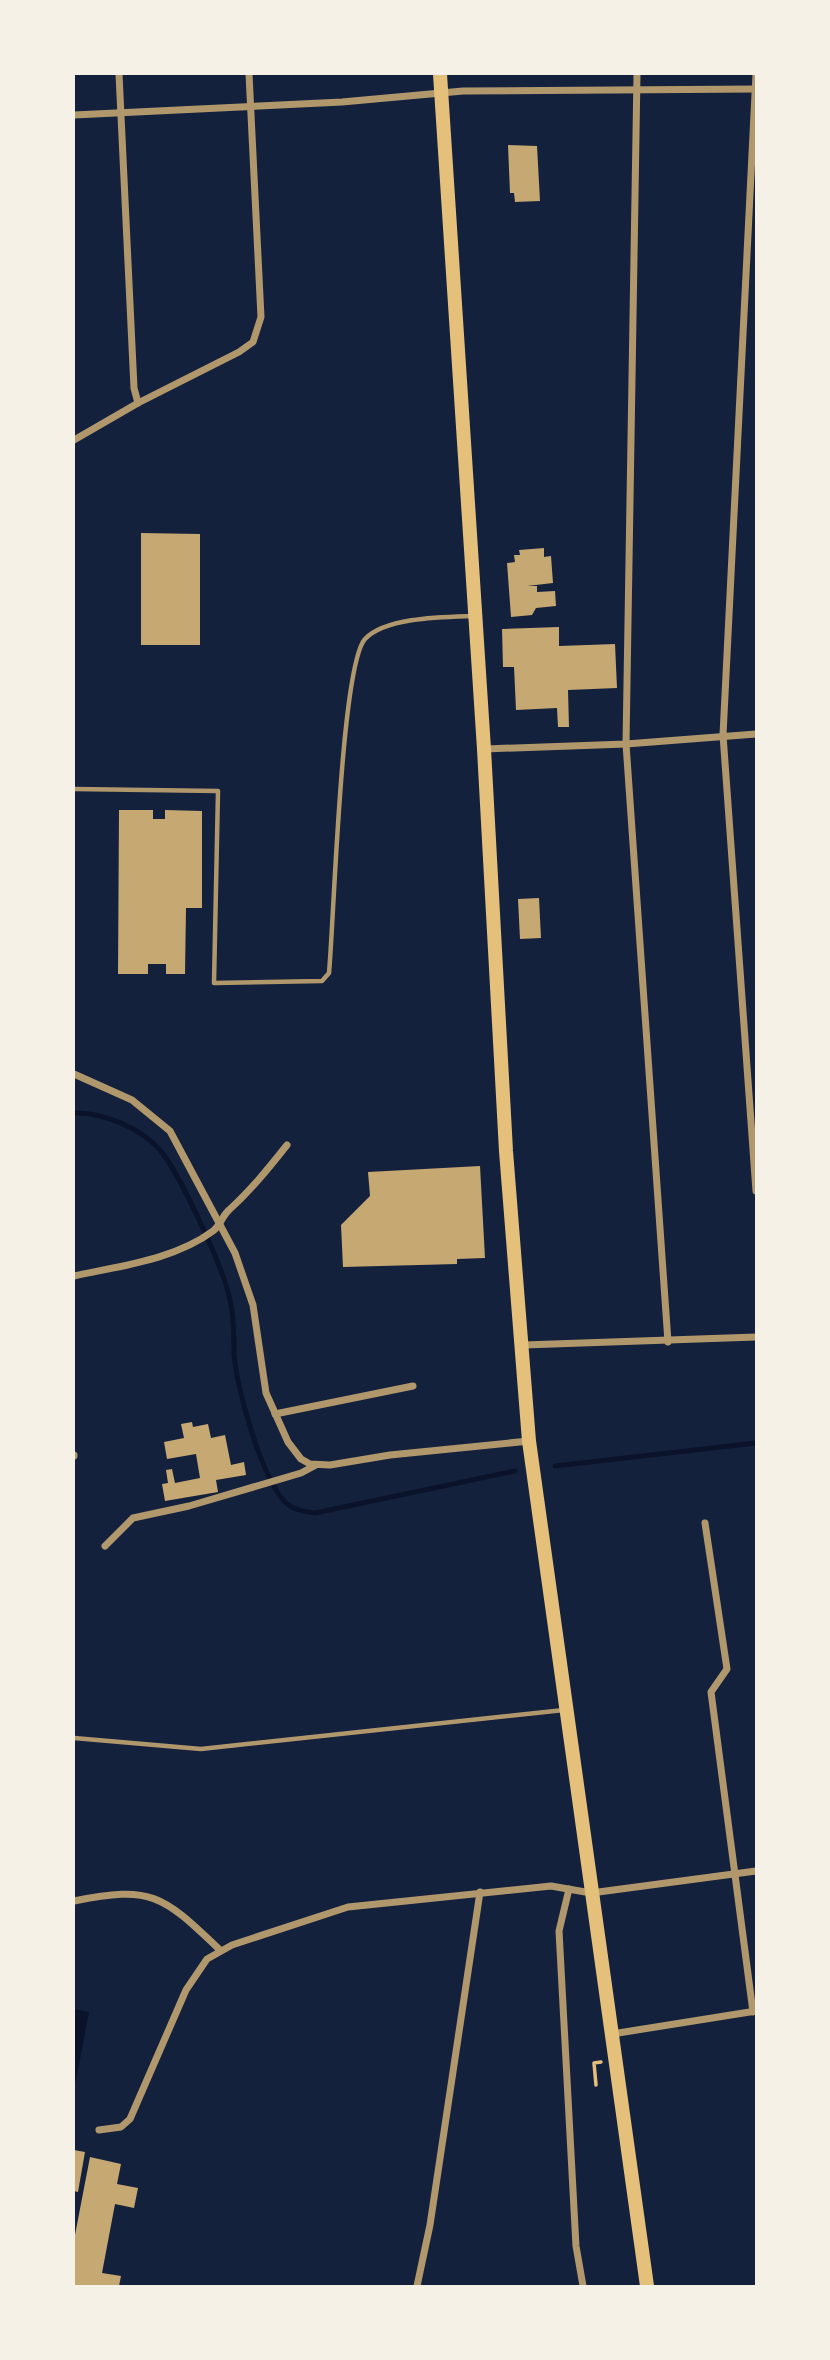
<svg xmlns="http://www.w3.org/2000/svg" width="830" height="2360" viewBox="0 0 830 2360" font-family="Bitter,serif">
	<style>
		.water { fill: #0b132b }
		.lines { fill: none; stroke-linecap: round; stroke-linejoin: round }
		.stream { stroke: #0b132b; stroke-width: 5 }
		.building { fill: #c6a872 }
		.path { stroke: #e5c07b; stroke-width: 3.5 }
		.service { stroke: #b1986c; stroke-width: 4.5 }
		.minor { stroke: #b1986c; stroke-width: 7 }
		.trunk { stroke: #e5c07b; stroke-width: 14 }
	</style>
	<rect width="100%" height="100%" fill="#14213d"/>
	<!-- water -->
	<path class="water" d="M 74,2009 L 89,2012 L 76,2081 L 74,2080 Z"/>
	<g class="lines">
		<!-- stream -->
		<g class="stream">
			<path d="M 74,1113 C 102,1112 141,1128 160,1150 C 180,1174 224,1269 230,1300 C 234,1317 234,1335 234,1353 C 235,1383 264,1490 290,1506 C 297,1511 307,1512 315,1513 L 515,1471"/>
			<path d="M 555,1466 L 756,1443"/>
		</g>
	</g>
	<!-- building -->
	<g class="building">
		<path d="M 508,145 L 537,146 L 540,201 L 515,202 L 514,193 L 510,193 Z"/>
		<path d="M 141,533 L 200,534 L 200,645 L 141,645 Z"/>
		<path d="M 544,548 L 544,557 L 551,556 L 553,583 L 527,586 L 537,586 L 537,592 L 555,591 L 556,606 L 536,608 L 532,615 L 511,617 L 507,563 L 515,562 L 514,555 L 520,555 L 519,550 Z"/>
		<path d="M 559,627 L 559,646 L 615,644 L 617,688 L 568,690 L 569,727 L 558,727 L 557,708 L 516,710 L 514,667 L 503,667 L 502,629 Z"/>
		<path d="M 119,810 L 153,810 L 153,819 L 165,819 L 165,810 L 202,811 L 202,908 L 186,908 L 185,974 L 166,974 L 166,964 L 148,964 L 148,974 L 118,974 Z"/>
		<path d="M 539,898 L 541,938 L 520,939 L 518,899 Z"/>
		<path d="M 480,1166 L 485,1258 L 457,1259 L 457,1264 L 343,1267 L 341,1225 L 370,1196 L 368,1172 Z"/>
		<path d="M 192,1422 L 193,1427 L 208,1424 L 211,1438 L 225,1435 L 231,1465 L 244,1462 L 246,1475 L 216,1480 L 218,1492 L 165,1501 L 162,1484 L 168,1483 L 166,1470 L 172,1469 L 175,1483 L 200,1478 L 196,1454 L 167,1459 L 164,1442 L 184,1438 L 181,1424 Z"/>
		<path d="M 74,2150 L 85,2152 L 78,2192 L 74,2191 Z"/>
		<path d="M 90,2157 L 121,2164 L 117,2184 L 138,2188 L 134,2208 L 115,2204 L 102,2273 L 121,2276 L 119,2286 L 74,2286 L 74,2240 Z"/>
	</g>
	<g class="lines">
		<!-- path -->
		<path class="path" d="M 596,2085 L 594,2063 L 601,2062"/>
		<!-- service -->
		<g class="service">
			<path d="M 74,789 L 218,791 L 214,983 L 322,981 L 329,973 C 334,920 341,666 365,639 C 386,617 444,617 473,616"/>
			<path d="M 74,1738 L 201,1749 L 564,1710"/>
		</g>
		<!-- minor -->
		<g class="minor">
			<path d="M 119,74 L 134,388 L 138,403"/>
			<path d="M 637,74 L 626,744 L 668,1342"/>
			<path d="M 756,74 L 723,735 L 756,1191"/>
			<path d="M 74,115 L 342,102 L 463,91 L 756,89"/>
			<path d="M 74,440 L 138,403 L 239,352 L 253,342 L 261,317 L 249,74"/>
			<path d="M 485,749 L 626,744 L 756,734"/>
			<path d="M 74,1074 L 132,1100 L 170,1131 L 235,1253 L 253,1305 L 266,1393 L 288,1442 L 301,1459 L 310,1464 L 330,1465 L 390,1455 L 529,1441"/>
			<path d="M 74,1276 C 119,1266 174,1260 213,1231 C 221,1225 222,1216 229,1210 C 251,1190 268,1169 287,1145"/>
			<path d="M 524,1345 L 756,1337"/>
			<path d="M 275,1414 L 413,1386"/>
			<path d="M 74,1455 L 74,1456"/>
			<path d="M 705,1523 L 727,1669 L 711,1692 L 753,2012"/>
			<path d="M 105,1546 L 133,1518 L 189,1506 L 301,1473 L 316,1465"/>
			<path d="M 569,1889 L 559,1931 L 576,2246 L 583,2286"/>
			<path d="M 74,1901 C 153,1885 163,1896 220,1950"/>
			<path d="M 612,2034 L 756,2011"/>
			<path d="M 99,2130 L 121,2127 L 130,2119 L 186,1990 L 207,1959 L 232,1945 L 348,1907 L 551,1886 L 591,1893 L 756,1871"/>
			<path d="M 417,2286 L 430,2225 L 480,1892"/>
		</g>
		<!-- trunk -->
		<path class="trunk" d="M 440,74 L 484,749 L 506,1151 L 529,1441 L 647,2286"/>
	</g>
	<!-- border -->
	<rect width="830" height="2360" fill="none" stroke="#f6f1e7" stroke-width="150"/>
</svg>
